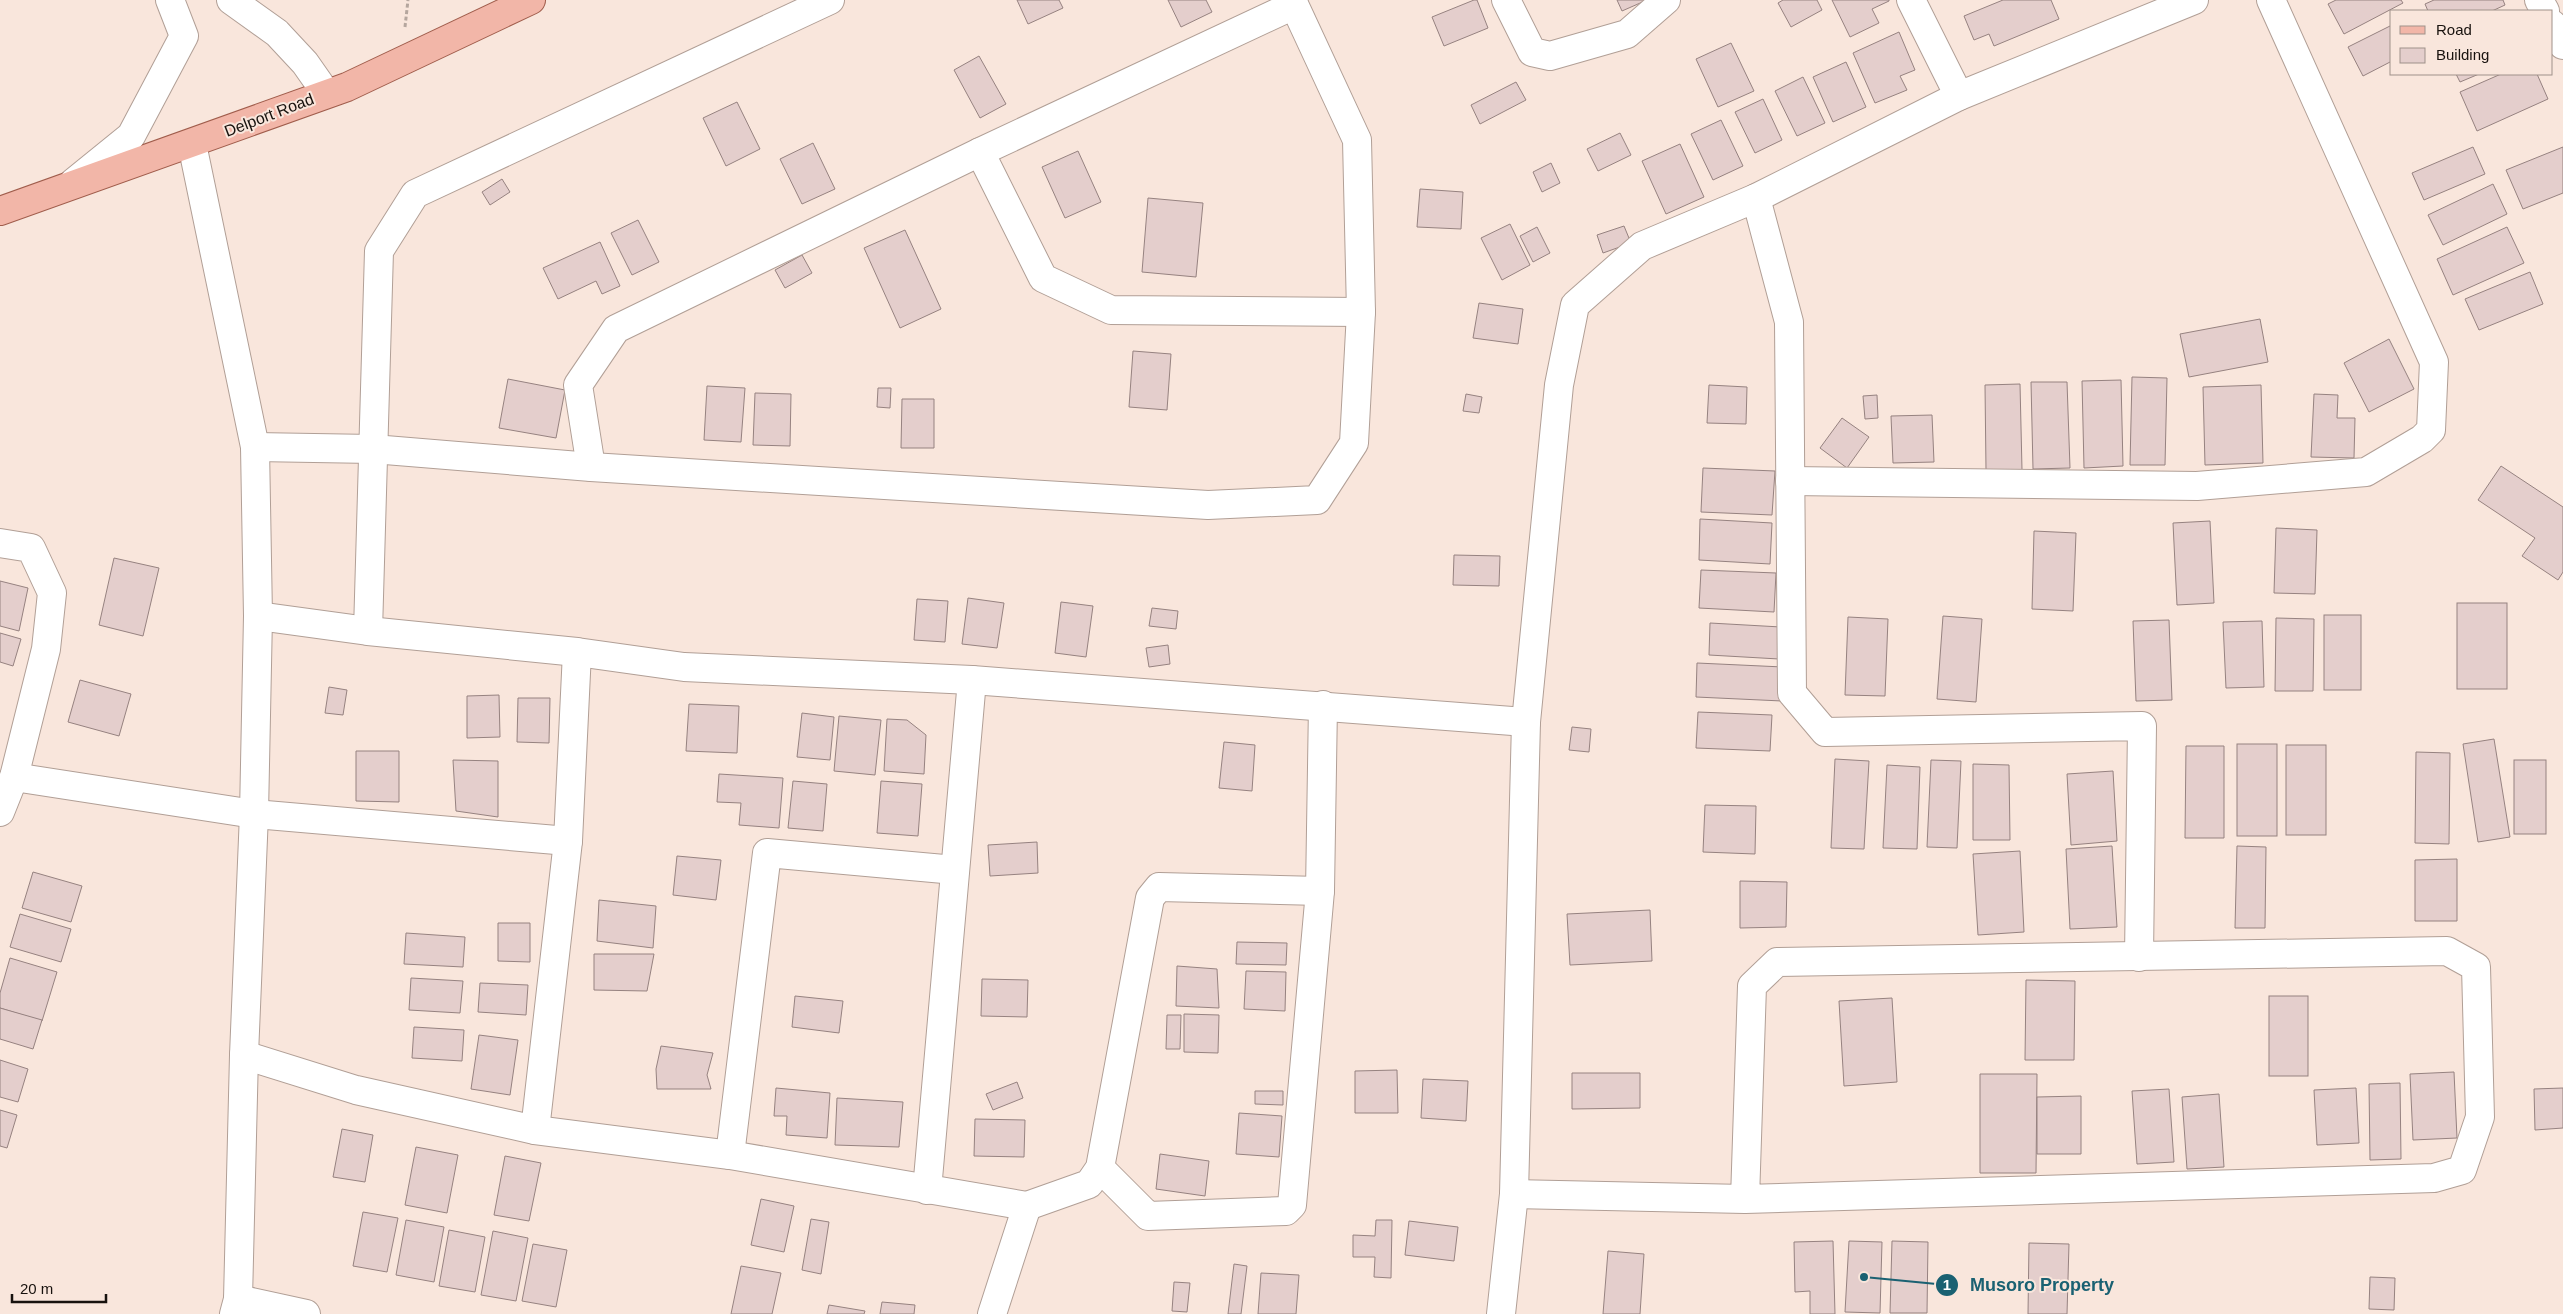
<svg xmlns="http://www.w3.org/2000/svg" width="2563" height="1314" viewBox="0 0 2563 1314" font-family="Helvetica,sans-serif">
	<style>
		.building { fill: #e4cecc; stroke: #968280 }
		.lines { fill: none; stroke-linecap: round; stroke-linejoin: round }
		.minor-casing { stroke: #b19f96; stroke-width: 30 }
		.major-casing { stroke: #a05d4c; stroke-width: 30 }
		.path { stroke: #b5a69e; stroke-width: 3; stroke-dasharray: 4 2.5; stroke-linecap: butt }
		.minor { stroke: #fff; stroke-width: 28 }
		.major { stroke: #f2b6a8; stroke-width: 28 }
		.labels { text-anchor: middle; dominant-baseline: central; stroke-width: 4; stroke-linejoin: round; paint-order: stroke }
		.street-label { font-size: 16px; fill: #18120e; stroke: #f9e6dc }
		.leader { fill: none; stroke: #1a6172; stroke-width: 2 }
		.callout-dot { fill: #1a6172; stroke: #f9e6dc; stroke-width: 2 }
		.mark-label { font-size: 15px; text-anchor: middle; font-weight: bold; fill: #fff }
		.callout-label { font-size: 18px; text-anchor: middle; font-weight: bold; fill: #1a6172; stroke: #f9e6dc; stroke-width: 4; stroke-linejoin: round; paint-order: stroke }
	</style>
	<rect width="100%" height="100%" fill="#f9e6dc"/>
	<!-- building -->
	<g class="building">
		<path d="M 1017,0 L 1059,0 L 1063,8 L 1028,24 Z"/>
		<path d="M 1168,0 L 1206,0 L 1212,12 L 1181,27 Z"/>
		<path d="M 1474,0 L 1477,0 L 1488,28 L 1444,46 L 1432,17 Z"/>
		<path d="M 1617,0 L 1647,0 L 1622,11 Z"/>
		<path d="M 1783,0 L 1817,0 L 1822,10 L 1791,27 L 1778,3 Z"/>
		<path d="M 1832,0 L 1889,0 L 1889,1 L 1872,9 L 1879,23 L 1850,37 Z"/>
		<path d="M 2003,0 L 2051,0 L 2059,19 L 1994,46 L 1989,34 L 1974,40 L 1964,16 Z"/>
		<path d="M 2336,0 L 2401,0 L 2403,3 L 2344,34 L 2328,4 Z"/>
		<path d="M 2434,0 L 2503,0 L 2505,5 L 2492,11 L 2428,11 L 2425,4 Z"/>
		<path d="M 2392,25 L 2392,61 L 2363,76 L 2348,47 Z"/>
		<path d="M 1899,32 L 1915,70 L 1900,76 L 1907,90 L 1875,103 L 1853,53 Z"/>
		<path d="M 1731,43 L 1754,91 L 1718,107 L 1696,59 Z"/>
		<path d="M 979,56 L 1006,104 L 980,118 L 954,70 Z"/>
		<path d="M 1846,62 L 1866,107 L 1833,122 L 1813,77 Z"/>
		<path d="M 2456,74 L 2479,74 L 2460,82 Z"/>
		<path d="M 2501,74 L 2537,74 L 2548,99 L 2477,131 L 2460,92 Z"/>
		<path d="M 1803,77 L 1825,123 L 1797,136 L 1775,91 Z"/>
		<path d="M 1516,82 L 1526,100 L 1480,124 L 1471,105 Z"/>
		<path d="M 1763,99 L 1782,140 L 1755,153 L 1735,112 Z"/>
		<path d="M 737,102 L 760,149 L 726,166 L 703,118 Z"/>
		<path d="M 1721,120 L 1743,166 L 1713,180 L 1691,134 Z"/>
		<path d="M 1620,133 L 1631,155 L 1598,171 L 1587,149 Z"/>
		<path d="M 813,143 L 835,189 L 802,204 L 780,159 Z"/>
		<path d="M 1680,144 L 1704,197 L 1666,214 L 1642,161 Z"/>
		<path d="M 2473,147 L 2485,174 L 2424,200 L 2412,173 Z"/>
		<path d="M 2563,147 L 2563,193 L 2523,209 L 2506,170 Z"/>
		<path d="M 1078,151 L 1101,202 L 1065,218 L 1042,167 Z"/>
		<path d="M 1551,163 L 1560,183 L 1542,192 L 1533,172 Z"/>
		<path d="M 502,179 L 510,192 L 490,205 L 482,192 Z"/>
		<path d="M 2493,184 L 2507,214 L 2443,245 L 2428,215 Z"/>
		<path d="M 1420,189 L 1463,192 L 1461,229 L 1417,227 Z"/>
		<path d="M 1148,198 L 1203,203 L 1196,277 L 1142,272 Z"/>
		<path d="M 638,220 L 659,262 L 632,275 L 611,233 Z"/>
		<path d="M 1510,224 L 1530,265 L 1502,280 L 1481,238 Z"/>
		<path d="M 1624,226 L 1631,243 L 1603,253 L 1597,235 Z"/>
		<path d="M 1537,227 L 1550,253 L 1533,262 L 1520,236 Z"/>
		<path d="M 2507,227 L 2524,263 L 2453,295 L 2437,259 Z"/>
		<path d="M 905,230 L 941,309 L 900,328 L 864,248 Z"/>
		<path d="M 600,242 L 620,286 L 602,294 L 596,281 L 558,299 L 543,268 Z"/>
		<path d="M 802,255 L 812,273 L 785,288 L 775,270 Z"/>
		<path d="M 2530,272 L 2543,304 L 2479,330 L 2465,299 Z"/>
		<path d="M 1479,303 L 1523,309 L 1518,344 L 1473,338 Z"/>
		<path d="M 2260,319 L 2268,362 L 2189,377 L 2180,334 Z"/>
		<path d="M 2389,339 L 2414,389 L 2369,412 L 2344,363 Z"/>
		<path d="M 1133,351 L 1171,354 L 1167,410 L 1129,407 Z"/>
		<path d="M 2132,377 L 2167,378 L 2165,465 L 2130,465 Z"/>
		<path d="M 508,379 L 565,390 L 556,438 L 499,428 Z"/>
		<path d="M 2121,380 L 2123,466 L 2084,468 L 2082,381 Z"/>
		<path d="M 2031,382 L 2067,382 L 2070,468 L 2033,469 Z"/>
		<path d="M 2020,384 L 2022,470 L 1986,470 L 1985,385 Z"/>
		<path d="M 1709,385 L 1747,387 L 1746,424 L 1707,423 Z"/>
		<path d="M 2261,385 L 2263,463 L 2205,465 L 2203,387 Z"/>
		<path d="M 707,386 L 745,388 L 741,442 L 704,440 Z"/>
		<path d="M 878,388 L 891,388 L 890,408 L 877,407 Z"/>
		<path d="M 755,393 L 791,394 L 790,446 L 753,445 Z"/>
		<path d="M 1466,394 L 1482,397 L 1479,413 L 1463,411 Z"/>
		<path d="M 2314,394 L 2338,395 L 2337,418 L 2355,418 L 2354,458 L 2311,457 Z"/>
		<path d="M 1877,395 L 1878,418 L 1865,419 L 1863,396 Z"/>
		<path d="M 902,399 L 934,399 L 934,448 L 901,448 Z"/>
		<path d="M 1932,415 L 1934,462 L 1893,463 L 1891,416 Z"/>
		<path d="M 1842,418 L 1869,437 L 1847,468 L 1820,448 Z"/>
		<path d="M 2501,466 L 2563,507 L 2563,572 L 2558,580 L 2522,556 L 2535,538 L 2478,500 Z"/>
		<path d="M 1703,468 L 1775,471 L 1772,515 L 1701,512 Z"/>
		<path d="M 1700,519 L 1772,523 L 1770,564 L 1699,560 Z"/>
		<path d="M 2210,521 L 2214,603 L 2177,605 L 2173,523 Z"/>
		<path d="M 2276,528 L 2317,530 L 2315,594 L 2274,593 Z"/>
		<path d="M 2034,531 L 2076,533 L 2073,611 L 2032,609 Z"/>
		<path d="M 1454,555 L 1500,556 L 1499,586 L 1453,585 Z"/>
		<path d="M 114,558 L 159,568 L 143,636 L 99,625 Z"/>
		<path d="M 1701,570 L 1776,573 L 1774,612 L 1699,608 Z"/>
		<path d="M 0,581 L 28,588 L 19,631 L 0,626 Z"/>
		<path d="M 968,598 L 1004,603 L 997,648 L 962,644 Z"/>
		<path d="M 917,599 L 948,601 L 945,642 L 914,640 Z"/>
		<path d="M 1061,602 L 1093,606 L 1086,657 L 1055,653 Z"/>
		<rect x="2457" y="603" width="50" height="86"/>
		<path d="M 1152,608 L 1178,611 L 1176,629 L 1149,626 Z"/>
		<rect x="2324" y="615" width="37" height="75"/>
		<path d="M 1943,616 L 1982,619 L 1976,702 L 1937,699 Z"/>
		<path d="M 1848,617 L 1888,619 L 1885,696 L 1845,695 Z"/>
		<path d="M 2276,618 L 2314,619 L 2313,691 L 2275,691 Z"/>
		<path d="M 2169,620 L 2172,700 L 2136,701 L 2133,621 Z"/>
		<path d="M 2262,621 L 2264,687 L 2226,688 L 2223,622 Z"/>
		<path d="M 1710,623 L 1781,627 L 1779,659 L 1709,655 Z"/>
		<path d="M 0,633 L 21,639 L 13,666 L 0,662 Z"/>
		<path d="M 1168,645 L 1170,664 L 1149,667 L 1146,648 Z"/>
		<path d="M 1697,663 L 1783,667 L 1782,701 L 1696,697 Z"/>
		<path d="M 80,680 L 131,694 L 119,736 L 68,722 Z"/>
		<path d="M 329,687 L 347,690 L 343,715 L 325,713 Z"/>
		<path d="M 499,695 L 500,737 L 467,738 L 467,696 Z"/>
		<path d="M 518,698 L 550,698 L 549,743 L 517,742 Z"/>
		<path d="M 689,704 L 739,706 L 737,753 L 686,751 Z"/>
		<path d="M 1698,712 L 1772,715 L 1770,751 L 1696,748 Z"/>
		<path d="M 802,713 L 834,717 L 830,760 L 797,757 Z"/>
		<path d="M 839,716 L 881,720 L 875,775 L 834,771 Z"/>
		<path d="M 887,719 L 907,720 L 926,735 L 924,774 L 884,771 Z"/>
		<path d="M 1572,727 L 1591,729 L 1589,752 L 1569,750 Z"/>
		<path d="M 2494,739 L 2510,837 L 2478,842 L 2463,744 Z"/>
		<path d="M 1224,742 L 1255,745 L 1252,791 L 1219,788 Z"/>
		<rect x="2237" y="744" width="40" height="92"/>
		<rect x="2286" y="745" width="40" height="90"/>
		<path d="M 2186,746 L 2224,746 L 2224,838 L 2185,838 Z"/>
		<path d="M 356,751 L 399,751 L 399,802 L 356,801 Z"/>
		<path d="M 2416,752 L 2450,753 L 2449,844 L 2415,843 Z"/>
		<path d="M 1835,759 L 1869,761 L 1864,849 L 1831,848 Z"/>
		<path d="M 453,760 L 498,761 L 498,817 L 456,811 Z"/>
		<path d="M 1931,760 L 1961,761 L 1957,848 L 1927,847 Z"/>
		<rect x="2514" y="760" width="32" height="74"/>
		<path d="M 1973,764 L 2009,765 L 2010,840 L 1973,840 Z"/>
		<path d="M 1887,765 L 1920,767 L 1917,849 L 1883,848 Z"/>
		<path d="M 2113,771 L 2117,841 L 2071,845 L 2067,774 Z"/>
		<path d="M 719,774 L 783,778 L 779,828 L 739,825 L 741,803 L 717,802 Z"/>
		<path d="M 793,781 L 827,784 L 823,831 L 788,828 Z"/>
		<path d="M 881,781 L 922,784 L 918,836 L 877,833 Z"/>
		<path d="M 1705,805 L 1756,806 L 1755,854 L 1703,852 Z"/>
		<path d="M 1037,842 L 1038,873 L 990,876 L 988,845 Z"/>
		<path d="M 2112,846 L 2117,927 L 2070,929 L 2066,849 Z"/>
		<path d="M 2237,846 L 2266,847 L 2265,928 L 2235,928 Z"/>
		<path d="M 2020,851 L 2024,932 L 1978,935 L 1973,854 Z"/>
		<path d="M 677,856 L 721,860 L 716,900 L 673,895 Z"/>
		<path d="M 2457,859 L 2457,921 L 2415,921 L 2415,860 Z"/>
		<path d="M 33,872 L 82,886 L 71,922 L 22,908 Z"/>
		<path d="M 1740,881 L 1787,882 L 1786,927 L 1740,928 Z"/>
		<path d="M 599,900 L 656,906 L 653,948 L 597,941 Z"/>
		<path d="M 1650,910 L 1652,961 L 1570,965 L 1567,914 Z"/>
		<path d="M 20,914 L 71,929 L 61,962 L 10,947 Z"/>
		<path d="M 498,923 L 530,923 L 530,962 L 498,961 Z"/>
		<path d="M 406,933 L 465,937 L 463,967 L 404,964 Z"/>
		<path d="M 1237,942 L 1287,943 L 1286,965 L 1236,964 Z"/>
		<path d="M 594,954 L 654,954 L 647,991 L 594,990 Z"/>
		<path d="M 10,958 L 57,972 L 42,1021 L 0,1008 L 0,993 Z"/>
		<path d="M 1177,966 L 1217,969 L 1219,1008 L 1176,1006 Z"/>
		<path d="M 1246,971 L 1286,972 L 1285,1011 L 1244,1009 Z"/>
		<path d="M 411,978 L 463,981 L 460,1013 L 409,1010 Z"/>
		<path d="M 982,979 L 1028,980 L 1027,1017 L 981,1016 Z"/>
		<path d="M 2026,980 L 2075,981 L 2074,1060 L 2025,1060 Z"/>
		<path d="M 480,983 L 528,985 L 526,1015 L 478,1012 Z"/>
		<path d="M 795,996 L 843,1001 L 839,1033 L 792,1027 Z"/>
		<rect x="2269" y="996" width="39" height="80"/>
		<path d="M 1892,998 L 1897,1082 L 1844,1086 L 1839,1001 Z"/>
		<path d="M 0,1008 L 42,1020 L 33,1049 L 0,1039 Z"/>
		<path d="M 1184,1014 L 1219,1015 L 1218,1053 L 1184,1052 Z"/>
		<path d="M 1167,1015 L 1181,1015 L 1180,1049 L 1166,1049 Z"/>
		<path d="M 414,1027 L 464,1030 L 462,1061 L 412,1058 Z"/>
		<path d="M 479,1035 L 518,1040 L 510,1095 L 471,1089 Z"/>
		<path d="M 661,1046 L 713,1053 L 707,1075 L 711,1089 L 657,1089 L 656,1069 Z"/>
		<path d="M 0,1060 L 28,1069 L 18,1102 L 0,1097 Z"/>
		<path d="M 1397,1070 L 1398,1113 L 1355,1113 L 1355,1071 Z"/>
		<path d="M 2454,1072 L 2457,1138 L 2413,1140 L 2410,1074 Z"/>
		<path d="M 1572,1073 L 1640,1073 L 1640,1108 L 1572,1109 Z"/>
		<path d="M 1980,1074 L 2037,1074 L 2036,1173 L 1980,1173 Z"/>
		<path d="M 1423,1079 L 1468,1081 L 1466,1121 L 1421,1118 Z"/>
		<path d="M 1017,1082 L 1023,1098 L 993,1110 L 986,1094 Z"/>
		<path d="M 2400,1083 L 2401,1159 L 2370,1160 L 2369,1084 Z"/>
		<path d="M 776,1088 L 830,1093 L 827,1138 L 786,1135 L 787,1116 L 774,1116 Z"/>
		<path d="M 2356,1088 L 2359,1143 L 2317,1145 L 2314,1090 Z"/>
		<path d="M 2563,1088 L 2563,1128 L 2535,1130 L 2534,1089 Z"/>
		<path d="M 2169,1089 L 2174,1162 L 2137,1164 L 2132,1091 Z"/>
		<path d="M 1255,1091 L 1283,1091 L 1283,1105 L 1255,1104 Z"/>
		<path d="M 2219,1094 L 2224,1167 L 2187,1169 L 2182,1097 Z"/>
		<path d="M 2081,1096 L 2081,1154 L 2037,1154 L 2037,1097 Z"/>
		<path d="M 837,1098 L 903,1102 L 899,1147 L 835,1145 Z"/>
		<path d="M 0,1110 L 17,1115 L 7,1148 L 0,1146 Z"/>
		<path d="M 1239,1113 L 1282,1116 L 1279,1157 L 1236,1154 Z"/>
		<path d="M 975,1119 L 1025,1120 L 1024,1157 L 974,1156 Z"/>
		<path d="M 342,1129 L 373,1135 L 365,1182 L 333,1177 Z"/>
		<path d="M 416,1147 L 458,1155 L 447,1213 L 405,1205 Z"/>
		<path d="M 1160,1154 L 1209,1161 L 1205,1196 L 1156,1189 Z"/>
		<path d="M 505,1156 L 541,1163 L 529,1221 L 494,1215 Z"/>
		<path d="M 761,1199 L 794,1206 L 784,1252 L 751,1245 Z"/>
		<path d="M 363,1212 L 398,1218 L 387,1272 L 353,1266 Z"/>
		<path d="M 811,1219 L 829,1222 L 821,1274 L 802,1270 Z"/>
		<path d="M 406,1220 L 444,1227 L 434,1282 L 396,1275 Z"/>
		<path d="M 1376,1220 L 1392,1220 L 1391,1278 L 1374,1277 L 1375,1257 L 1353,1257 L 1353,1235 L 1375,1236 Z"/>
		<path d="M 1409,1221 L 1458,1227 L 1454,1261 L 1405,1255 Z"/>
		<path d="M 449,1230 L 485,1237 L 475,1292 L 439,1286 Z"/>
		<path d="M 493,1231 L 528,1238 L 516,1301 L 481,1295 Z"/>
		<path d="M 1833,1241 L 1835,1314 L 1810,1314 L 1810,1291 L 1795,1292 L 1794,1242 Z"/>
		<path d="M 1849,1241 L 1882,1242 L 1880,1313 L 1845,1312 Z"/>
		<path d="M 1892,1241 L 1928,1242 L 1927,1313 L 1890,1313 Z"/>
		<path d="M 2029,1243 L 2069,1244 L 2067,1314 L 2028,1314 Z"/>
		<path d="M 533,1244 L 567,1250 L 556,1307 L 522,1301 Z"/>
		<path d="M 1608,1251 L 1644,1254 L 1640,1314 L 1603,1314 Z"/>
		<path d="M 1234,1264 L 1247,1266 L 1241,1314 L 1228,1314 Z"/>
		<path d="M 741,1266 L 781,1273 L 772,1314 L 731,1314 Z"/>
		<path d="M 1261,1273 L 1299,1275 L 1296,1314 L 1258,1314 Z"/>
		<path d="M 2370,1277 L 2395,1278 L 2394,1310 L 2369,1309 Z"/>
		<path d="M 1174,1282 L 1190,1283 L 1187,1312 L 1172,1311 Z"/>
		<path d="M 882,1302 L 915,1305 L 914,1314 L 880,1314 Z"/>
		<path d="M 829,1305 L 865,1311 L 864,1314 L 827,1314 Z"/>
	</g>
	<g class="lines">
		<defs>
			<g id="minor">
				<path d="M 231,0 L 277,33 L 305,63 L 326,93"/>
				<path d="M 1506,0 L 1532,52 L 1550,56 L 1627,34 L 1666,0"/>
				<path d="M 1911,0 L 1959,96"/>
				<path d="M 2539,0 L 2545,11"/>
				<path d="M 2552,24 L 2563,45"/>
				<path d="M 192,144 L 255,447 L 258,616 L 254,814 L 244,1055 L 238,1299 L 234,1314"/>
				<path d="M 980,152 L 1043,278 L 1111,310 L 1361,312"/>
				<path d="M 73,183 L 131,136 L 184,36 L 170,0"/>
				<path d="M 1756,198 L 1789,322 L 1792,693 L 1825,732 L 2142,726 L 2139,957"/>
				<path d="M 255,447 L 373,449 L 591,467 L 1208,505 L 1317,500 L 1354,443 L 1361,312 L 1357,140 L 1292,0"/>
				<path d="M 591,467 L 578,385 L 616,329 L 980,152 L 1294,5"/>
				<path d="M 1790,481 L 2197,486 L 2366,472 L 2422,439 L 2431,430 L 2434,362 L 2271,0"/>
				<path d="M 0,543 L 31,548 L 52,593 L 46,649 L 14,777 L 0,812"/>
				<path d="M 258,616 L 368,631 L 577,652 L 684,667 L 972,680 L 1526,722"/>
				<path d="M 368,631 L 379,251 L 415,194 L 830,0"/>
				<path d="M 14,777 L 254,814 L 568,841"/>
				<path d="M 244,1055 L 356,1090 L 535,1130 L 730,1155 L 1027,1206 L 1089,1184 L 1100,1168 L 1150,898 L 1159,887 L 1320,891"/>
				<path d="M 535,1130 L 568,841 L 577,652"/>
				<path d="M 730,1155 L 767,853 L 955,870"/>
				<path d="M 1100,1168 L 1148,1216 L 1286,1211 L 1292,1205 L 1320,891 L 1323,705"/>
				<path d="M 927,1190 L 972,680"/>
				<path d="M 1514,1194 L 1745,1199 L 2434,1178 L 2462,1170 L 2480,1117 L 2476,967 L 2447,951 L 1777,962 L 1752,986 L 1745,1199"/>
				<path d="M 238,1299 L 306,1314"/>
				<path d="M 992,1314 L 1027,1206"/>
				<path d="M 1501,1314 L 1514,1194 L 1526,722 L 1559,385 L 1575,305 L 1642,246 L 1756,198 L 1959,96 L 2194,0"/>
			</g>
			<path id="major" d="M 0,211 L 347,87 L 531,0"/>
		</defs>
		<!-- minor casing -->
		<use href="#minor" class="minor-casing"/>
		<!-- major casing -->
		<use href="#major" class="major-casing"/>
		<!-- path -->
		<path class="path" d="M 405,27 L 408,0"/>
		<!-- minor -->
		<use href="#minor" class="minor"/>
		<!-- major -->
		<use href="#major" class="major"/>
	</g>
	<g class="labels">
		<!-- street labels -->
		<g class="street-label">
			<text transform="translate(269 115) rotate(-21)">Delport Road</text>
		</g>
	</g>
	<!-- callouts -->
	<path class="leader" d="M1864 1277L1947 1285"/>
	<g class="callout-dot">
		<circle cx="1864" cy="1277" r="5"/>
		<circle cx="1947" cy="1285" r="12"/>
	</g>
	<g class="mark-label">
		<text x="1947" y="1290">1</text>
	</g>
	<g class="callout-label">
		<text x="2042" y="1291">Musoro Property</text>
	</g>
	<!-- legend -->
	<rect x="2390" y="10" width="162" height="65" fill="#f9e6dc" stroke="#9f918a"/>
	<rect x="2400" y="26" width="25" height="8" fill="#f2b6a8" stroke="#9f918a"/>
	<text x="2436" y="35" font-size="15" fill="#18120e">Road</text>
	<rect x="2400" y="48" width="25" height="15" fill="#e4cecc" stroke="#9f918a"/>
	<text x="2436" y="60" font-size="15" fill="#18120e">Building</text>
	<!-- scale -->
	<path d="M12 1294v8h94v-8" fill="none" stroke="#18120e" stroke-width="2.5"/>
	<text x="20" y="1294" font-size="15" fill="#18120e" stroke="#f9e6dc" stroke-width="4" paint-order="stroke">20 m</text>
</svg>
